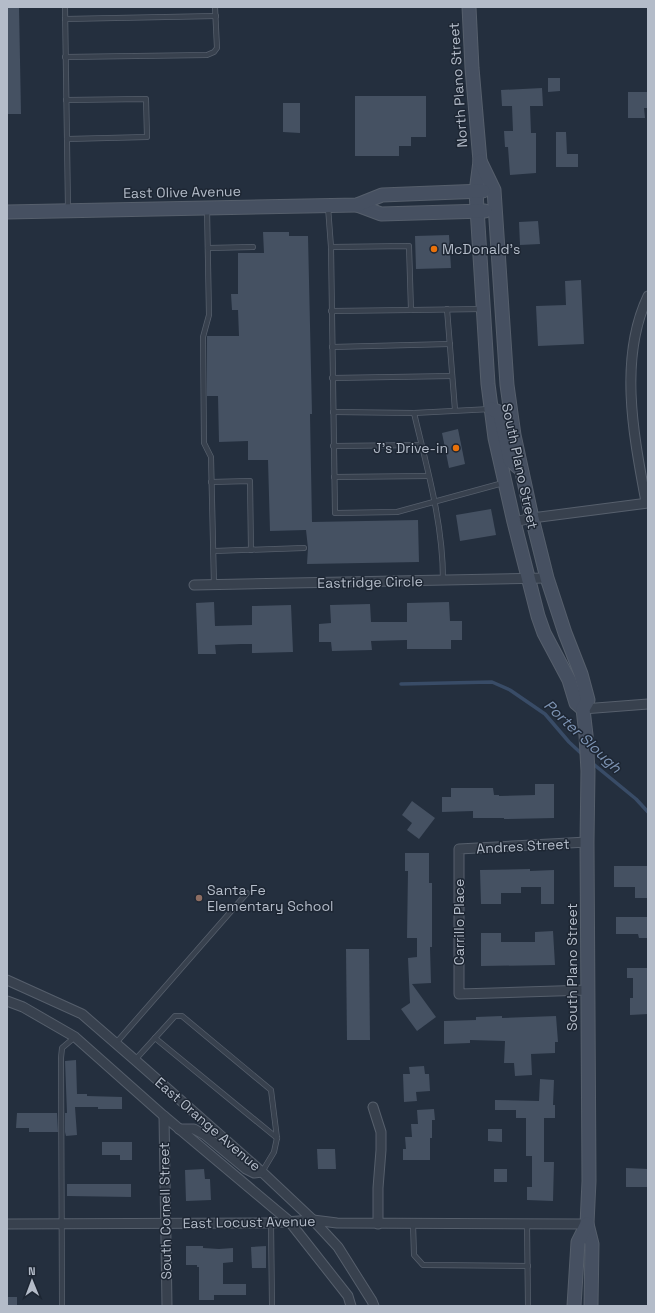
<svg xmlns="http://www.w3.org/2000/svg" width="655" height="1313" viewBox="0 0 655 1313" font-family="'Space Grotesk',sans-serif">
	<style>
		.lines { fill: none; stroke-linecap: round; stroke-linejoin: round }
		.stream { stroke: #394c67; stroke-width: 3.5 }
		.building { fill: #455162 }
		.service-casing { stroke: #565f6c; stroke-width: 6 }
		.minor-casing { stroke: #565f6c; stroke-width: 11 }
		.secondary-casing { stroke: #565f6c; stroke-width: 15 }
		.service { stroke: #38414e; stroke-width: 4.5 }
		.minor { stroke: #38414e; stroke-width: 9 }
		.secondary { stroke: #465061; stroke-width: 13 }
		.food-dot { fill: #e8710a; stroke: #1d2633; stroke-width: 1.5 }
		.education-dot { fill: #8d6e63; stroke: #1d2633; stroke-width: 1.5 }
		.labels { text-anchor: middle; dominant-baseline: central; stroke-width: 3; stroke-linejoin: round; paint-order: stroke }
		.street-label { font-size: 14px; fill: #b4bcc9; stroke: #1d2633 }
		.poi-label { font-size: 14px; fill: #b4bcc9; stroke: #1d2633; text-anchor: start }
		.water-label { font-size: 15px; font-style: italic; fill: #7c92b1; stroke: #1d2633 }
	</style>
	<rect width="100%" height="100%" fill="#242f3e"/>
	<g class="lines">
		<!-- stream -->
		<g class="stream">
			<path d="M 401,684 L 492,682 L 510,690 L 545,714 L 569,742 L 584,756"/>
			<path d="M 592,763 L 636,799 L 648,812"/>
		</g>
	</g>
	<!-- building -->
	<g class="building">
		<path d="M 7,7 L 19,7 L 21,114 L 7,114 Z"/>
		<path d="M 548,78 L 560,78 L 560,91 L 548,92 Z"/>
		<path d="M 542,88 L 543,106 L 530,106 L 531,133 L 536,133 L 536,173 L 510,175 L 508,147 L 505,147 L 504,131 L 513,131 L 512,106 L 502,106 L 501,90 Z"/>
		<path d="M 628,92 L 648,92 L 648,108 L 644,108 L 645,118 L 628,118 Z"/>
		<path d="M 355,96 L 426,96 L 426,137 L 411,137 L 411,146 L 399,146 L 399,156 L 355,156 Z"/>
		<path d="M 283,103 L 300,103 L 300,133 L 283,132 Z"/>
		<path d="M 556,132 L 566,132 L 567,154 L 578,154 L 578,167 L 556,167 Z"/>
		<path d="M 538,221 L 540,244 L 520,245 L 519,222 Z"/>
		<path d="M 263,232 L 289,232 L 289,236 L 308,236 L 312,414 L 310,414 L 312,522 L 418,520 L 419,562 L 307,564 L 308,548 L 306,530 L 270,531 L 268,460 L 248,460 L 248,441 L 219,442 L 218,396 L 207,396 L 207,336 L 239,336 L 238,310 L 232,310 L 231,294 L 238,294 L 238,253 L 264,253 Z"/>
		<path d="M 449,235 L 451,268 L 416,269 L 415,236 Z"/>
		<path d="M 581,280 L 584,344 L 538,346 L 536,306 L 566,305 L 565,281 Z"/>
		<path d="M 458,429 L 465,464 L 449,468 L 442,433 Z"/>
		<path d="M 491,509 L 496,535 L 460,541 L 456,515 Z"/>
		<path d="M 214,602 L 215,626 L 252,625 L 252,606 L 291,605 L 293,652 L 252,653 L 252,644 L 241,644 L 215,645 L 216,654 L 198,654 L 196,603 Z"/>
		<path d="M 449,602 L 450,621 L 462,621 L 462,640 L 451,640 L 451,649 L 407,649 L 407,640 L 371,641 L 372,650 L 332,651 L 331,642 L 319,642 L 319,624 L 331,623 L 330,605 L 370,604 L 371,622 L 407,622 L 407,603 Z"/>
		<path d="M 535,784 L 554,784 L 554,818 L 504,819 L 504,818 L 473,818 L 473,811 L 442,812 L 442,797 L 451,797 L 451,788 L 493,788 L 494,795 L 499,795 L 499,796 L 535,795 Z"/>
		<path d="M 412,801 L 435,818 L 419,839 L 407,830 L 412,823 L 402,815 Z"/>
		<path d="M 405,853 L 429,853 L 429,883 L 432,883 L 432,947 L 430,947 L 431,983 L 412,984 L 436,1017 L 417,1031 L 401,1009 L 410,1003 L 408,958 L 417,957 L 417,938 L 407,938 L 408,871 L 405,871 Z"/>
		<path d="M 614,866 L 648,866 L 647,898 L 635,898 L 635,887 L 614,887 Z"/>
		<path d="M 530,869 L 530,871 L 554,870 L 554,904 L 541,904 L 541,887 L 521,887 L 521,893 L 501,893 L 501,904 L 481,904 L 480,870 Z"/>
		<path d="M 616,917 L 648,917 L 648,938 L 639,938 L 638,934 L 616,934 Z"/>
		<path d="M 553,931 L 555,965 L 481,966 L 481,933 L 501,933 L 501,942 L 535,942 L 535,932 Z"/>
		<path d="M 346,949 L 369,949 L 370,1040 L 347,1040 Z"/>
		<path d="M 627,968 L 648,968 L 648,1014 L 630,1015 L 630,998 L 633,998 L 633,978 L 627,978 Z"/>
		<path d="M 502,1016 L 502,1018 L 556,1016 L 558,1042 L 555,1042 L 555,1053 L 531,1054 L 532,1075 L 515,1076 L 514,1063 L 504,1063 L 505,1041 L 470,1040 L 470,1043 L 444,1044 L 444,1021 L 476,1020 L 476,1017 Z"/>
		<path d="M 76,1060 L 77,1094 L 87,1094 L 87,1096 L 122,1097 L 122,1109 L 98,1109 L 98,1107 L 75,1107 L 77,1135 L 66,1136 L 65,1132 L 65,1113 L 67,1113 L 65,1061 Z"/>
		<path d="M 424,1066 L 425,1074 L 429,1074 L 430,1091 L 416,1092 L 417,1101 L 404,1102 L 403,1074 L 410,1074 L 409,1067 Z"/>
		<path d="M 540,1079 L 554,1080 L 553,1105 L 555,1105 L 555,1118 L 544,1118 L 544,1162 L 554,1162 L 553,1201 L 527,1200 L 527,1187 L 532,1187 L 532,1156 L 526,1156 L 526,1118 L 516,1118 L 516,1110 L 495,1110 L 495,1100 L 539,1101 Z"/>
		<path d="M 434,1109 L 435,1120 L 432,1120 L 432,1138 L 430,1138 L 430,1160 L 403,1160 L 403,1149 L 406,1149 L 405,1137 L 412,1137 L 411,1124 L 418,1124 L 417,1110 Z"/>
		<path d="M 17,1113 L 57,1113 L 58,1132 L 29,1132 L 29,1128 L 16,1128 Z"/>
		<path d="M 488,1129 L 502,1129 L 502,1142 L 488,1141 Z"/>
		<path d="M 102,1142 L 132,1142 L 132,1160 L 120,1160 L 120,1155 L 102,1155 Z"/>
		<path d="M 317,1149 L 335,1149 L 336,1169 L 318,1169 Z"/>
		<path d="M 626,1168 L 648,1169 L 648,1187 L 626,1187 Z"/>
		<path d="M 204,1169 L 205,1179 L 210,1179 L 211,1200 L 186,1201 L 185,1170 Z"/>
		<rect x="494" y="1169" width="13" height="13"/>
		<path d="M 67,1184 L 131,1184 L 131,1197 L 67,1196 Z"/>
		<path d="M 186,1246 L 203,1246 L 203,1248 L 219,1249 L 233,1248 L 233,1262 L 223,1263 L 223,1284 L 246,1284 L 246,1295 L 214,1295 L 214,1300 L 199,1300 L 199,1267 L 197,1267 L 197,1265 L 186,1265 Z"/>
		<path d="M 266,1246 L 266,1268 L 252,1268 L 251,1247 Z"/>
		<rect x="7" y="1297" width="10" height="9"/>
	</g>
	<g class="lines">
		<defs>
			<g id="service">
				<path d="M 65,7 L 68,209"/>
				<path d="M 65,19 L 216,16"/>
				<path d="M 65,57 L 207,55 L 214,52 L 217,48 L 215,7"/>
				<path d="M 66,100 L 146,99 L 147,137 L 67,139"/>
				<path d="M 328,207 L 331,247 L 335,513 L 397,512 L 503,483"/>
				<path d="M 207,209 L 209,315 L 203,337 L 204,443 L 211,457 L 214,585"/>
				<path d="M 331,247 L 409,246 L 411,310 L 483,309"/>
				<path d="M 208,248 L 253,247"/>
				<path d="M 447,309 L 455,410"/>
				<path d="M 331,311 L 411,310"/>
				<path d="M 332,347 L 450,344"/>
				<path d="M 332,378 L 452,376"/>
				<path d="M 333,412 L 414,413 L 491,409"/>
				<path d="M 414,413 C 427,468 443,523 443,580"/>
				<path d="M 333,446 L 421,445"/>
				<path d="M 334,477 L 428,476"/>
				<path d="M 211,482 L 250,481 L 251,550"/>
				<path d="M 214,551 L 304,548"/>
				<path d="M 155,1038 L 277,1138"/>
				<path d="M 116,1043 L 247,893"/>
				<path d="M 135,1060 L 175,1016 L 182,1016 L 271,1090 L 277,1138 L 274,1152 L 262,1172"/>
				<path d="M 271,1223 L 272,1306"/>
				<path d="M 413,1224 L 414,1255 L 423,1265 L 528,1266"/>
				<path d="M 527,1224 L 528,1306"/>
				<path d="M 62,1306 L 61,1058 L 62,1048 L 75,1037"/>
			</g>
			<g id="minor">
				<path d="M 646,502 C 634,437 618,359 648,296"/>
				<path d="M 514,522 L 532,518 L 648,503"/>
				<path d="M 194,585 L 547,578"/>
				<path d="M 583,709 L 648,704"/>
				<path d="M 587,842 L 459,849 L 459,994 L 588,990"/>
				<path d="M 7,980 L 82,1014 L 135,1060 L 262,1172 L 313,1220 L 338,1247 L 372,1301 L 374,1306"/>
				<path d="M 7,1001 L 23,1007 L 75,1037 L 164,1116 L 289,1221 L 348,1296 L 351,1306"/>
				<path d="M 373,1107 L 381,1132 L 381,1150 L 378,1188 L 378,1224"/>
				<path d="M 164,1116 L 167,1306"/>
				<path d="M 179,1129 L 194,1129 L 205,1135 L 246,1169 L 254,1173 L 262,1172"/>
				<path d="M 7,1224 L 271,1223 L 313,1220 L 337,1223 L 587,1224"/>
			</g>
			<g id="secondary">
				<path d="M 469,7 L 472,68 L 480,161 L 476,192 L 488,384 L 495,438 L 514,522 L 538,616 L 544,633 L 569,680 L 576,703 L 583,709"/>
				<path d="M 480,161 L 494,190 L 507,385 L 514,435 L 532,518 L 547,578 L 565,633 L 581,674 L 588,700 L 583,709 L 586,735 L 588,771 L 587,842 L 589,1181 L 587,1224 L 592,1244 L 591,1306"/>
				<path d="M 357,205 L 381,214 L 485,211"/>
				<path d="M 7,212 L 357,205 L 382,195 L 483,191"/>
				<path d="M 491,409 L 497,411 L 500,415 L 510,460 L 518,467"/>
				<path d="M 574,1306 L 578,1242 L 587,1224"/>
			</g>
		</defs>
		<!-- service casing -->
		<use href="#service" class="service-casing"/>
		<!-- minor casing -->
		<use href="#minor" class="minor-casing"/>
		<!-- secondary casing -->
		<use href="#secondary" class="secondary-casing"/>
		<!-- service -->
		<use href="#service" class="service"/>
		<!-- minor -->
		<use href="#minor" class="minor"/>
		<!-- secondary -->
		<use href="#secondary" class="secondary"/>
	</g>
	<!-- markers -->
	<g class="food-dot">
		<circle cx="434" cy="249" r="4"/>
		<circle cx="456" cy="448" r="4"/>
	</g>
	<circle class="education-dot" cx="199" cy="898" r="4"/>
	<g class="labels">
		<!-- street labels -->
		<g class="street-label">
			<text transform="translate(458 85) rotate(-94)">North Plano Street</text>
			<text transform="translate(182 192) rotate(-1)">East Olive Avenue</text>
			<text transform="translate(520 466) rotate(78)">South Plano Street</text>
			<text transform="translate(370 582) rotate(-1)">Eastridge Circle</text>
			<text transform="translate(523 846) rotate(-3)">Andres Street</text>
			<text transform="translate(459 922) rotate(-90)">Carrillo Place</text>
			<text transform="translate(572 967) rotate(-90)">South Plano Street</text>
			<text transform="translate(208 1124) rotate(41)">East Orange Avenue</text>
			<text transform="translate(165 1211) rotate(-91)">South Cornell Street</text>
			<text transform="translate(249 1222) rotate(-1)">East Locust Avenue</text>
		</g>
		<!-- poi labels -->
		<g class="poi-label">
			<text x="442" y="249">McDonald's</text>
			<text x="448" y="448" text-anchor="end">J's Drive-in</text>
			<text x="207" y="890">Santa Fe<tspan x="207" dy="16">Elementary School</tspan></text>
		</g>
		<!-- water labels -->
		<g class="water-label">
			<text transform="translate(583 736) rotate(43)">Porter Slough</text>
		</g>
	</g>
	<!-- border -->
	<rect width="655" height="1313" fill="none" stroke="#b4bcc9" stroke-width="16"/>
	<!-- north arrow -->
	<g transform="translate(32 1281) rotate(359)" stroke="#1d2633" stroke-width="3" paint-order="stroke">
	<path d="M0-3L7 15L0 10L-7 15Z" fill="#b4bcc9"/>
	<text y="-6" font-size="11" font-weight="bold" text-anchor="middle" fill="#b4bcc9">N</text>
	</g>
</svg>
